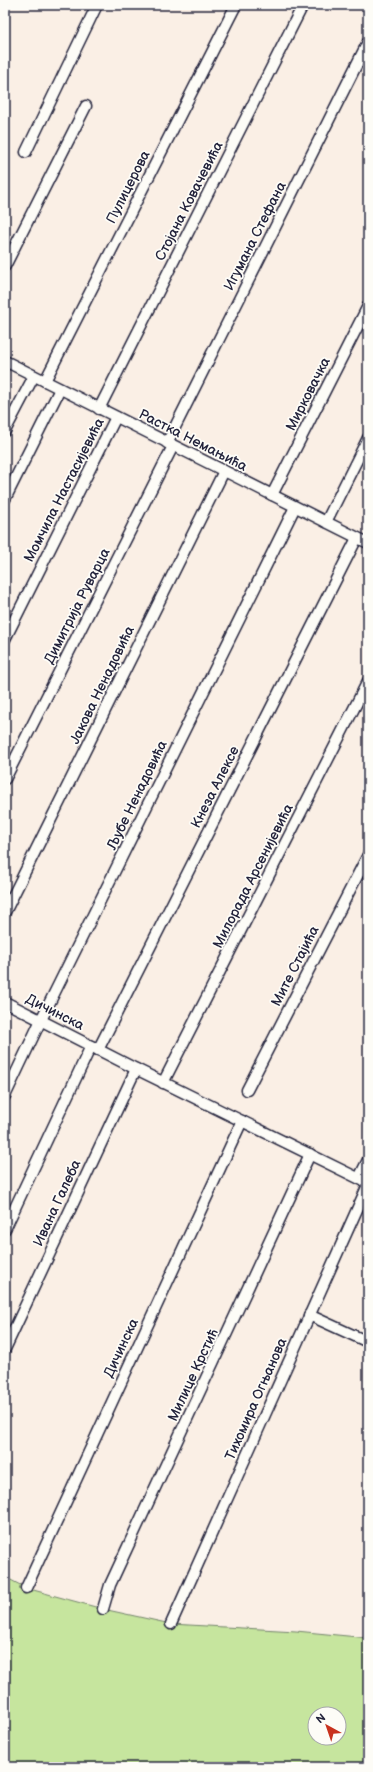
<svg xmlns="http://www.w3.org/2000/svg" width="373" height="1772" viewBox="0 0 373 1772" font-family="'Balsamiq Sans',sans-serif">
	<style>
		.green { fill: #c6e59e; stroke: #74846c; fill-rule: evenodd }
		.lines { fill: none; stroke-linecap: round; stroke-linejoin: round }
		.street-casing { stroke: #22223b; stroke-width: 13 }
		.street { stroke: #fdfcf7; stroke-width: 10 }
		.labels { text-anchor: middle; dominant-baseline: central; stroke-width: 3.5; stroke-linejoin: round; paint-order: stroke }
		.street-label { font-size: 14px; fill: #22223b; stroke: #fdfcf7 }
	</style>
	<rect width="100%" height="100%" fill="#faefe5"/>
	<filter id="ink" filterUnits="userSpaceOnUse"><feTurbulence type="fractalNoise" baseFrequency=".025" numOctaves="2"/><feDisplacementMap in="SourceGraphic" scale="8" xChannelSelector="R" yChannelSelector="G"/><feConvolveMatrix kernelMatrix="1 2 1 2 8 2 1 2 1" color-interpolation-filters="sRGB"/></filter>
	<g filter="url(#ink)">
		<!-- green -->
		<path class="green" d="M 5,1577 L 26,1588 L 103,1609 L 171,1624 L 296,1631 L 368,1638 L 368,1767 L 5,1767 ZM 315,1714 L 339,1714 L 339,1738 L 315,1738 Z"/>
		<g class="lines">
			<defs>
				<g id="street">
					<path d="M 26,152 L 97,5"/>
					<path d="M 5,266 L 86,106"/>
					<path d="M 5,361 L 368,543"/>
					<path d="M 45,381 L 236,5"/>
					<path d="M 99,409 L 303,5"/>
					<path d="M 5,431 L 34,376"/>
					<path d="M 167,443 L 368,42"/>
					<path d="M 272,495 L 368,306"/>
					<path d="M 5,499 L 60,389"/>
					<path d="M 326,522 L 368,438"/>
					<path d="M 5,639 L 116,417"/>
					<path d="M 5,779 L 173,446"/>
					<path d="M 5,912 L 224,471"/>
					<path d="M 5,1002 L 136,1069 L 368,1183"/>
					<path d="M 98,1050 L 357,538"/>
					<path d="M 163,1083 L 368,681"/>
					<path d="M 247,1090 L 368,855"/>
					<path d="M 5,1096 L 41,1020 L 295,507"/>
					<path d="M 359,1178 L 368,1160"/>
					<path d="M 5,1229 L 91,1046"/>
					<path d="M 309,1315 L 368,1342"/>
					<path d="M 5,1349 L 136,1069"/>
					<path d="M 26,1588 L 242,1121"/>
					<path d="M 103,1609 L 110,1585 L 310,1154"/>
					<path d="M 171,1624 L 368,1185"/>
				</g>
			</defs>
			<!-- street casing -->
			<use href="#street" class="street-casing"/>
			<!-- street -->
			<use href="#street" class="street"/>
		</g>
	</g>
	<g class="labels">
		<!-- street labels -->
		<g class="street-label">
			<text transform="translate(128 187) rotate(-63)">Пулицерова</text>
			<text transform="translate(189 201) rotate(-63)">Стојана Ковачевића</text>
			<text transform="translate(255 236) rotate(-63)">Игумана Стефана</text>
			<text transform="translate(308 394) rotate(-63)">Мирковачка</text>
			<text transform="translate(193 440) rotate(27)">Растка Немањића</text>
			<text transform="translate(64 490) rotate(-63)">Момчила Настасијевића</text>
			<text transform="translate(77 606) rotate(-63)">Димитрија Руварца</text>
			<text transform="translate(102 685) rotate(-64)">Јакова Ненадовића</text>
			<text transform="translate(215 787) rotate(-63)">Кнеза Алексе</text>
			<text transform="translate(137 795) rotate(-64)">Љубе Ненадовића</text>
			<text transform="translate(253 876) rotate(-63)">Милорада Арсенијевића</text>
			<text transform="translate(295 966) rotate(-63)">Мите Стајића</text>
			<text transform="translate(55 1012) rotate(27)">Дичинска</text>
			<text transform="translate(57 1203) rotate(-65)">Ивана Галеба</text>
			<text transform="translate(121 1348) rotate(-65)">Дичинска</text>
			<text transform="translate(193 1375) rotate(-65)">Милице Крстић</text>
			<text transform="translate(256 1399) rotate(-66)">Тихомира Огњанова</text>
		</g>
	</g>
	<!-- margin -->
	<rect width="373" height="1772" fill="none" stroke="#fdfcf7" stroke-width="20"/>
	<rect x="10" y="10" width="353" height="1752" fill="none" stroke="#22223b" stroke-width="1.5" filter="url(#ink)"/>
	<!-- north arrow -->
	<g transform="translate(327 1726) rotate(320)"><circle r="19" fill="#fdfcf7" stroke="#a5a5ac"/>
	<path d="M0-3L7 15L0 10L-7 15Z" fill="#c8321e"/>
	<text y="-6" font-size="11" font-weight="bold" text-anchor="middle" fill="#22223b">N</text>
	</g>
</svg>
